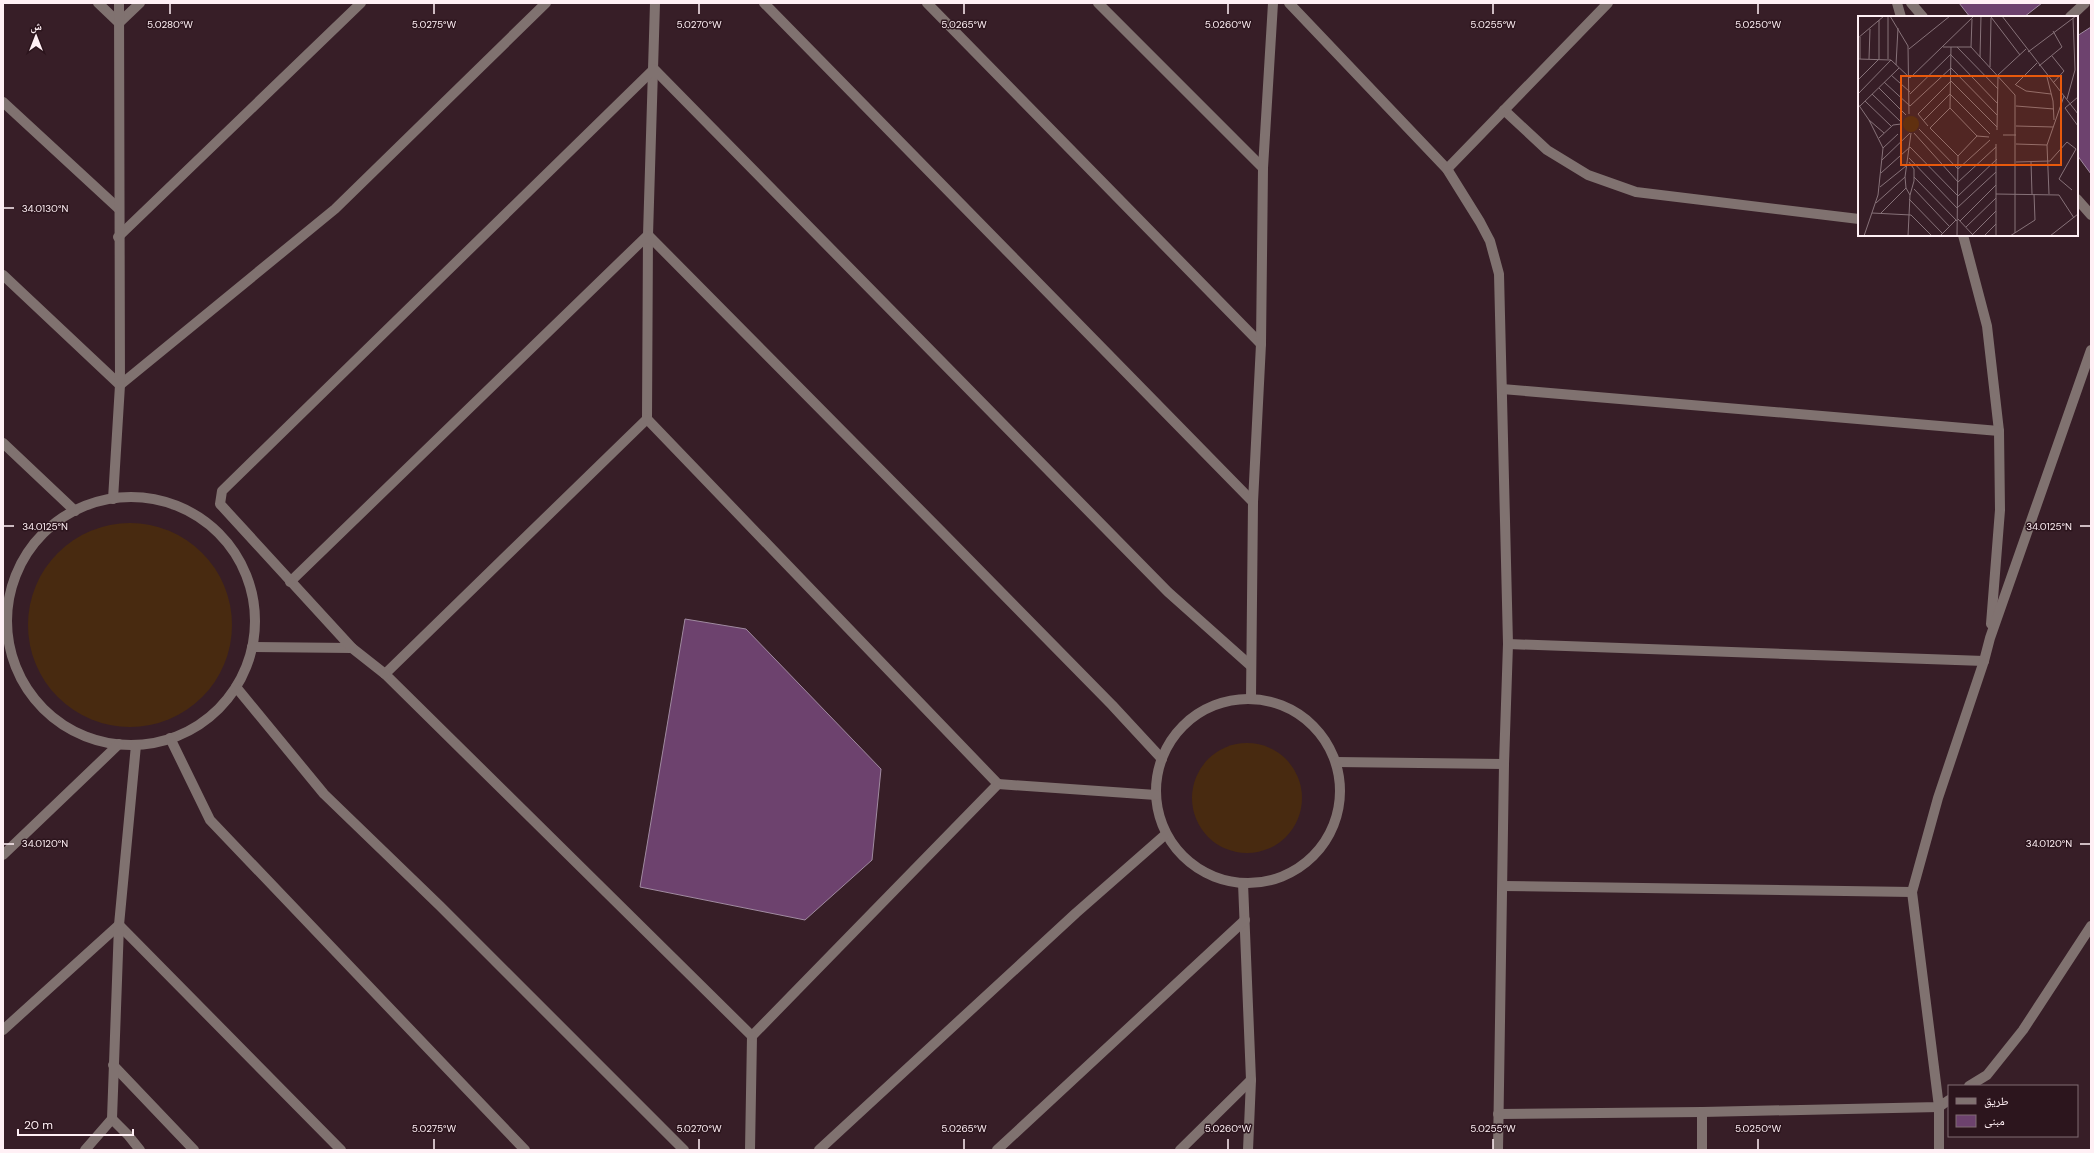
<svg xmlns="http://www.w3.org/2000/svg" width="2094" height="1153" viewBox="0 0 2094 1153" font-family="'DM Sans','Noto Naskh Arabic',sans-serif">
	<style>
		.green { fill: #482a10 }
		.building { fill: #6d426e; stroke: #a08aa0 }
		.lines { fill: none; stroke-linecap: round; stroke-linejoin: round }
		.minor { stroke: #807270; stroke-width: 10 }
		.ticks { fill: none; stroke: #fff0f5; stroke-width: 1.5 }
		.inset-road { fill: none; stroke: #877279; stroke-width: 1 }
		.view { fill: #e8590c; fill-opacity: 0.15; stroke: #e8590c; stroke-width: 2 }
		.inset-edge { fill: none; stroke: #fff0f5; stroke-width: 2 }
		.ticks-label { font-size: 10px; text-anchor: middle; fill: #fff0f5; stroke: #2c151d; stroke-width: 3; stroke-linejoin: round; paint-order: stroke }
	</style>
	<rect width="100%" height="100%" fill="#371e27"/>
	<!-- green -->
	<g class="green">
		<circle cx="130" cy="625" r="102"/>
		<circle cx="1247" cy="798" r="55"/>
	</g>
	<!-- building -->
	<g class="building">
		<path d="M 1959,3 L 2042,3 L 2024,17 L 1970,17 Z"/>
		<path d="M 2091,27 L 2091,174 L 2077,155 L 2077,36 Z"/>
		<path d="M 685,619 L 746,629 L 881,769 L 872,860 L 805,920 L 640,887 Z"/>
	</g>
	<g class="lines">
		<!-- minor -->
		<g class="minor">
			<path d="M 98,3 L 119,23 L 140,3"/>
			<path d="M 655,3 L 648,235 L 647,419 L 998,784 L 752,1036 L 750,1150"/>
			<path d="M 764,3 L 1253,502"/>
			<path d="M 927,3 L 1261,344"/>
			<path d="M 1098,3 L 1263,168"/>
			<path d="M 1289,3 L 1447,169 L 1480,222 L 1490,241 L 1499,274 L 1508,644 L 1504,764 L 1498,1150"/>
			<path d="M 1897,3 L 1901,17"/>
			<path d="M 1911,3 L 1923,17"/>
			<path d="M 2070,17 L 2085,3"/>
			<path d="M 3,102 L 119,209"/>
			<path d="M 1504,110 L 1547,150 L 1588,175 L 1636,192 L 1859,219"/>
			<path d="M 1447,169 L 1608,3"/>
			<path d="M 2077,199 L 2091,215"/>
			<path d="M 1963,235 L 1987,326 L 1999,431 L 2000,510 L 1991,624"/>
			<path d="M 118,237 L 361,3"/>
			<path d="M 3,275 L 120,385 L 335,209 L 546,3"/>
			<path d="M 1502,389 L 1999,431"/>
			<path d="M 647,419 L 385,674 L 752,1036"/>
			<path d="M 3,443 L 75,511"/>
			<circle cx="131" cy="621" r="124"/>
			<path d="M 113,499 L 120,385 L 119,3"/>
			<path d="M 290,582 L 648,235 L 940,530 L 1112,705 L 1162,759"/>
			<path d="M 1508,644 L 1984,661"/>
			<path d="M 252,647 L 352,648 L 385,674"/>
			<path d="M 352,648 L 220,504 L 222,491 L 654,69 L 1168,592 L 1251,666"/>
			<path d="M 236,687 L 324,794 L 440,906 L 684,1150"/>
			<circle cx="1248" cy="791" r="92"/>
			<path d="M 1251,699 L 1253,502 L 1261,344 L 1263,168 L 1273,3"/>
			<path d="M 170,738 L 210,820 L 525,1150"/>
			<path d="M 1336,762 L 1504,764"/>
			<path d="M 998,784 L 1156,795"/>
			<path d="M 3,855 L 119,744"/>
			<path d="M 1243,883 L 1251,1080 L 1248,1150"/>
			<path d="M 1503,886 L 1912,892"/>
			<path d="M 3,1030 L 119,925 L 341,1150"/>
			<path d="M 113,1065 L 194,1150"/>
			<path d="M 1969,1086 L 1987,1075 L 2023,1030 L 2091,926"/>
			<path d="M 1702,1112 L 1702,1150"/>
			<path d="M 1498,1114 L 1702,1112 L 1939,1107 L 1949,1100"/>
			<path d="M 112,1119 L 128,1135 L 140,1150"/>
			<path d="M 85,1150 L 112,1119 L 119,925 L 136,745"/>
			<path d="M 819,1150 L 1076,913 L 1166,834"/>
			<path d="M 997,1150 L 1245,920"/>
			<path d="M 1180,1150 L 1251,1080"/>
			<path d="M 1939,1150 L 1939,1107 L 1912,892 L 1938,798 L 1984,661 L 1990,638 L 2091,350"/>
		</g>
	</g>
	<!-- ticks -->
	<path class="ticks" d="M 170,4 L 170,14M 434,4 L 434,14M 699,4 L 699,14M 964,4 L 964,14M 1228,4 L 1228,14M 1493,4 L 1493,14M 1758,4 L 1758,14M 4,208 L 14,208M 4,526 L 14,526M 2080,526 L 2090,526M 4,844 L 14,844M 2080,844 L 2090,844M 434,1139 L 434,1149M 699,1139 L 699,1149M 964,1139 L 964,1149M 1228,1139 L 1228,1149M 1493,1139 L 1493,1149M 1758,1139 L 1758,1149"/>
	<!-- overview -->
	<g transform="translate(1858 16)">
		<rect width="220" height="220" fill="#371e27"/>
		<path d="M45 108a8 8 0 1 1 16 0a8 8 0 1 1-16 0Z" fill="#482a10"/>
		<path class="inset-road" d="M 30,0 L 30,43M 32,0 L 50,30 L 51,98M 144,0 L 220,98M 133,1 L 162,39M 2,21 L 2,43M 0,22 L 26,0M 85,31 L 113,31 L 157,79 L 157,217M 93,31 L 92,92 L 119,120 L 100,140 L 99,220M 99,31 L 140,73M 113,31 L 114,3M 51,33 L 92,0M 170,36 L 218,0M 93,39 L 139,87M 194,40 L 206,55 L 195,67M 122,41 L 123,0M 0,43 L 33,44 L 52,62 L 116,0M 11,43 L 12,13M 38,49 L 40,12M 181,50 L 204,31 L 195,15M 132,51 L 133,2M 33,59 L 52,76M 189,61 L 195,85 L 196,104M 0,64 L 21,43 L 21,4M 26,66 L 52,90 L 93,52 L 139,99M 157,69 L 179,47M 158,69 L 168,75 L 193,78M 21,72 L 48,99M 0,78 L 33,44M 14,78 L 43,106M 52,78 L 93,38M 220,81 L 207,92 L 220,110M 209,83 L 217,54 L 215,2M 7,85 L 33,110M 0,88 L 11,104 L 25,132 L 20,179 L 6,220M 158,90 L 196,93M 1,91 L 41,52M 92,92 L 72,112 L 100,140M 11,104 L 26,117M 65,105 L 92,78 L 132,118M 70,110 L 60,98 L 93,65 L 139,111M 158,110 L 195,111M 61,113 L 100,153 L 132,124M 139,114 L 140,59 L 168,33M 56,117 L 100,166 L 138,131M 145,119 L 158,119M 119,120 L 131,121M 21,122 L 35,109 L 43,108M 138,128 L 138,220M 158,128 L 189,129M 25,132 L 40,118M 51,142 L 99,192 L 138,156M 24,144 L 52,117M 158,146 L 192,145 L 209,126 L 218,133 L 201,163 L 214,174M 173,146 L 174,178M 23,157 L 52,131 L 100,180 L 139,143M 56,161 L 99,205M 22,171 L 48,150M 56,173 L 91,210M 138,178 L 201,179 L 216,202M 191,178 L 189,129 L 206,80M 52,179 L 48,172 L 47,161 L 53,117M 51,183 L 84,217M 18,187 L 47,161M 14,197 L 53,199 L 74,220M 23,197 L 48,172M 100,203 L 115,219M 102,205 L 138,169M 108,211 L 138,182M 115,218 L 138,195M 50,220 L 52,179 L 56,165 L 56,153 L 51,146M 82,220 L 98,204M 126,220 L 138,208M 152,220 L 177,204 L 176,178M 192,220 L 220,198"/>
		<path class="view" d="M 43,60 L 203,60 L 203,149 L 43,149 Z"/>
		<rect width="220" height="220" class="inset-edge"/>
	</g>
	<g class="ticks-label">
		<text x="170" y="28">5.0280°W</text>
		<text x="434" y="28">5.0275°W</text>
		<text x="699" y="28">5.0270°W</text>
		<text x="964" y="28">5.0265°W</text>
		<text x="1228" y="28">5.0260°W</text>
		<text x="1493" y="28">5.0255°W</text>
		<text x="1758" y="28">5.0250°W</text>
		<text x="45" y="212">34.0130°N</text>
		<text x="45" y="530">34.0125°N</text>
		<text x="2049" y="530">34.0125°N</text>
		<text x="45" y="847">34.0120°N</text>
		<text x="2049" y="847">34.0120°N</text>
		<text x="434" y="1132">5.0275°W</text>
		<text x="699" y="1132">5.0270°W</text>
		<text x="964" y="1132">5.0265°W</text>
		<text x="1228" y="1132">5.0260°W</text>
		<text x="1493" y="1132">5.0255°W</text>
		<text x="1758" y="1132">5.0250°W</text>
	</g>
	<!-- border -->
	<rect width="2094" height="1153" fill="none" stroke="#fff0f5" stroke-width="8"/>
	<!-- legend -->
	<rect x="1948" y="1085" width="130" height="52" fill="#2c151d" stroke="#806d73"/>
	<rect x="1956" y="1098" width="20" height="6" fill="#807270" stroke="#806d73"/>
	<text x="1984" y="1105" font-size="12" fill="#fff0f5">طريق</text>
	<rect x="1956" y="1115" width="20" height="12" fill="#6d426e" stroke="#806d73"/>
	<text x="1984" y="1125" font-size="12" fill="#fff0f5">مبنى</text>
	<!-- north arrow -->
	<g transform="translate(36 36)" stroke="#2c151d" stroke-width="3" paint-order="stroke">
	<path d="M0-3L7 15L0 10L-7 15Z" fill="#fff0f5"/>
	<text y="-6" font-size="11" font-weight="bold" text-anchor="middle" fill="#fff0f5">ش</text>
	</g>
	<!-- scale -->
	<path d="M18 1129v6h115v-6" fill="none" stroke="#fff0f5" stroke-width="2"/>
	<text x="24" y="1129" font-size="12" fill="#fff0f5" stroke="#2c151d" stroke-width="3" paint-order="stroke">20 m</text>
</svg>
